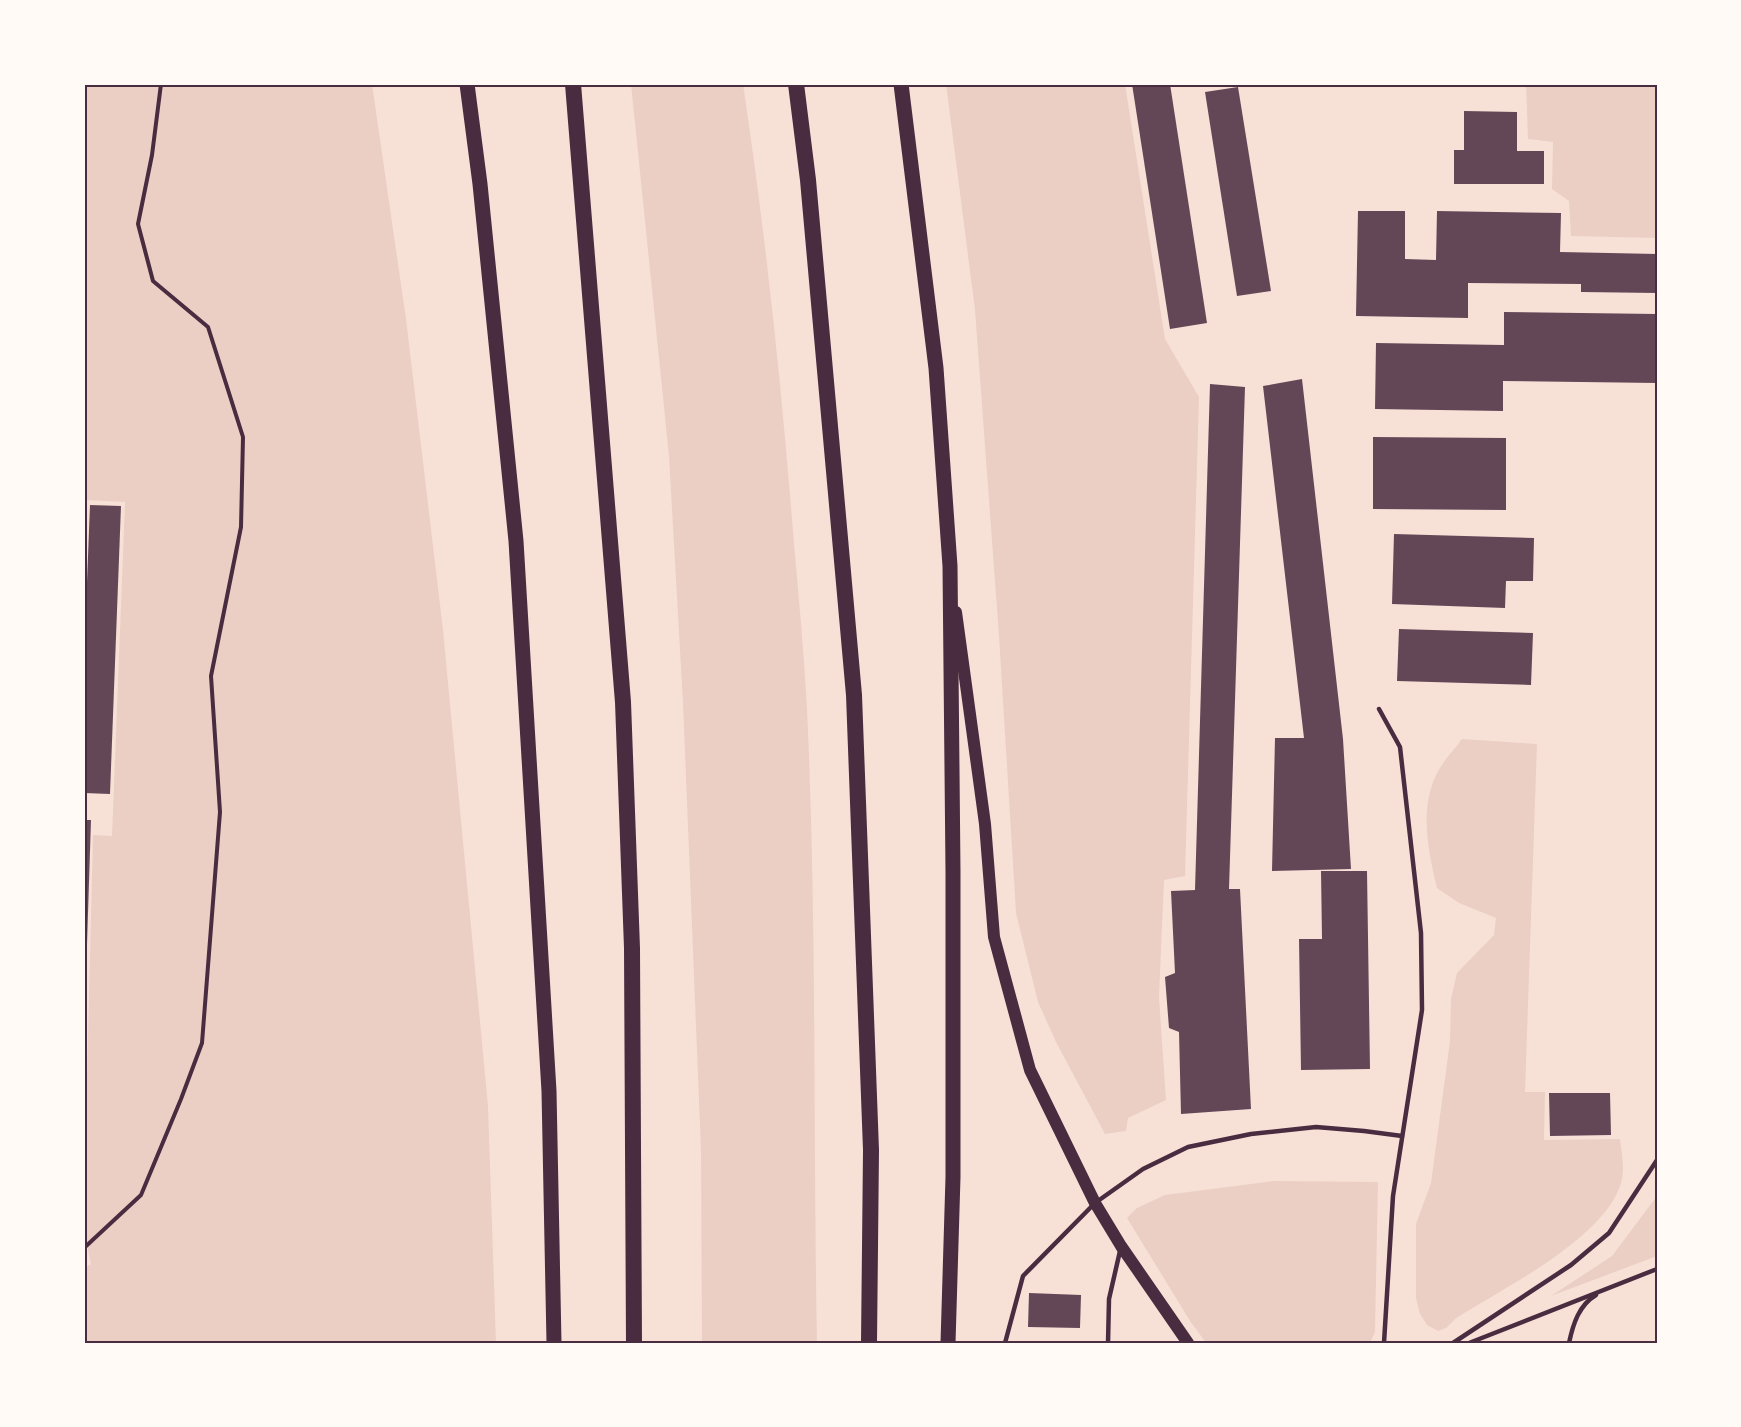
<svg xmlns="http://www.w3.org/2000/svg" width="1741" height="1427" viewBox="0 0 1741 1427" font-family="'PT Sans Narrow',sans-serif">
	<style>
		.green { fill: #ebcfc5 }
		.building { fill: #644757 }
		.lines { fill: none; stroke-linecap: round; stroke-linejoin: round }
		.path { stroke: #4a2c40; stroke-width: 4 }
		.service { stroke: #4a2c40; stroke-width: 4.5 }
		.secondary { stroke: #4a2c40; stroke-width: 12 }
		.primary { stroke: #4a2c40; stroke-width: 15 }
		.trunk { stroke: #4a2c40; stroke-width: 16 }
		.neatline { fill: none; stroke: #4a2c40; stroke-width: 2 }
	</style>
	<rect width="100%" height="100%" fill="#f7e1d7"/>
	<!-- green -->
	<g class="green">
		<path d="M 84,84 L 372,84 L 406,319 L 443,630 L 488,1106 L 496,1343 L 84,1343 L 84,1268 L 91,1264 L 84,1231 L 84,1200 L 93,835 L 112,836 L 125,502 L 84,500 Z"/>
		<path d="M 631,84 L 743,84 C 766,237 782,390 794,544 C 799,599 804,654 807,709 C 817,920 813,1131 817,1343 L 702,1343 L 701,1150 L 683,703 L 669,456 Z"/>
		<path d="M 946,84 L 1125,84 L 1165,339 L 1199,397 L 1185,876 L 1164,880 L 1159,997 L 1166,1100 L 1128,1118 L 1126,1131 L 1105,1134 L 1056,1042 L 1038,1002 L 1016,913 L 999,636 L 975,310 Z"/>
		<path d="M 1526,84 L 1657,84 L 1657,238 L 1571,236 L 1569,201 L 1552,189 L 1553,142 L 1528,139 Z"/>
		<path d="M 1462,739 L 1537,744 L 1525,1092 L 1545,1092 L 1544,1140 L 1620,1139 C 1622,1155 1626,1173 1619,1189 C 1597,1242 1504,1288 1455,1319 L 1446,1328 L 1438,1331 L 1427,1325 L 1420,1314 L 1416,1298 L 1416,1224 L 1431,1183 L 1450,1041 L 1451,999 L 1457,973 L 1494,935 L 1496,918 L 1459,903 L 1437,888 C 1428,850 1419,809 1437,773 C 1443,761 1454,750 1462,739 Z"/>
		<path d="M 1274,1181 L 1378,1182 L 1375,1332 L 1370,1343 L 1206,1343 L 1190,1321 L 1127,1218 L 1137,1208 L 1165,1195 Z"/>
		<path d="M 1657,1196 L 1657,1256 L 1551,1296 L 1612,1256 Z"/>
	</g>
	<!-- building -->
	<g class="building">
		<path d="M 1132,84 L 1170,84 L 1207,323 L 1170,329 Z"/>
		<path d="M 1457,84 L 1507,84 L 1507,87 L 1457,86 Z"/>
		<path d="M 1238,87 L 1271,291 L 1237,296 L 1205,92 Z"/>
		<path d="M 1464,111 L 1517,112 L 1517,151 L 1544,151 L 1544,184 L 1454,184 L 1454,150 L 1464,150 Z"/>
		<path d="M 1358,211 L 1405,211 L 1405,259 L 1436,260 L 1437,211 L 1561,213 L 1560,252 L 1657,254 L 1657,293 L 1581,292 L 1581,284 L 1468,283 L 1468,318 L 1356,316 Z"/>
		<path d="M 1504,312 L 1657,314 L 1657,383 L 1503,381 L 1503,411 L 1375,409 L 1376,343 L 1504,345 Z"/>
		<path d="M 1302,379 L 1343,739 L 1351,869 L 1272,871 L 1275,738 L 1304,738 L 1263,386 Z"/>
		<path d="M 1210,384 L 1245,387 L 1229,889 L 1240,889 L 1251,1109 L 1181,1114 L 1179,1032 L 1169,1028 L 1165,977 L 1175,973 L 1171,891 L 1195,890 Z"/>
		<path d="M 1373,437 L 1506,438 L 1506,510 L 1373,509 Z"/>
		<path d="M 90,505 L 121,506 L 110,794 L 84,793 L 84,660 Z"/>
		<path d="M 1394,534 L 1534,538 L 1533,581 L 1506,581 L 1505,608 L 1392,604 Z"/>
		<path d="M 1399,629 L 1533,633 L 1531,685 L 1397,681 Z"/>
		<path d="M 84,820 L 91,820 L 86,975 L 84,975 Z"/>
		<path d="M 1321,871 L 1367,871 L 1370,1069 L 1301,1070 L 1299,939 L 1322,939 Z"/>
		<path d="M 1549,1093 L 1610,1093 L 1611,1135 L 1550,1136 Z"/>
		<path d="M 1029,1293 L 1081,1295 L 1080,1328 L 1028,1327 Z"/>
	</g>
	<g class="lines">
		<!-- path -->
		<path class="path" d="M 84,1248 L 141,1195 L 181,1099 L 202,1043 L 220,812 L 211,676 L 241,527 L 243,437 L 208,327 L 153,281 L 138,224 L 152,155 L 161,84"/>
		<!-- service -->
		<g class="service">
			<path d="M 1379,709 L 1400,747 L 1421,933 L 1422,1010 L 1393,1196 L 1384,1343"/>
			<path d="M 1005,1343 L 1023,1276 L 1095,1203 L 1143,1169 L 1188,1147 L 1251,1134 L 1316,1127 L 1364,1131 L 1402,1136"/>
			<path d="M 1108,1343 L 1109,1299 L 1120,1251"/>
			<path d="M 1453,1343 L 1571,1265 L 1609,1233 L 1657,1160"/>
			<path d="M 1469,1343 L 1657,1269"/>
			<path d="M 1569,1343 C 1573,1324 1579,1305 1596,1295"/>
		</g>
		<!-- secondary -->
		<path class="secondary" d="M 956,612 L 985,824 L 994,937 L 1030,1070 L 1095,1203 L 1121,1246 L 1188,1343"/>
		<!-- primary -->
		<g class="primary">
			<path d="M 467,84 L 480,184 L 516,541 L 549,1091 L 554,1343"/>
			<path d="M 901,84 L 936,368 L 950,566 L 953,871 L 953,1177 L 948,1343"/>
		</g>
		<!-- trunk -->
		<g class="trunk">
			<path d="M 573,84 L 623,702 L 632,948 L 634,1343"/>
			<path d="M 796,84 L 808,180 L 854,695 L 871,1150 L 869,1343"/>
		</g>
	</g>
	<!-- border -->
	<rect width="1741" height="1427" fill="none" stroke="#fffaf5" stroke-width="171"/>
	<rect x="86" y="86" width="1570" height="1256" class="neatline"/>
</svg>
